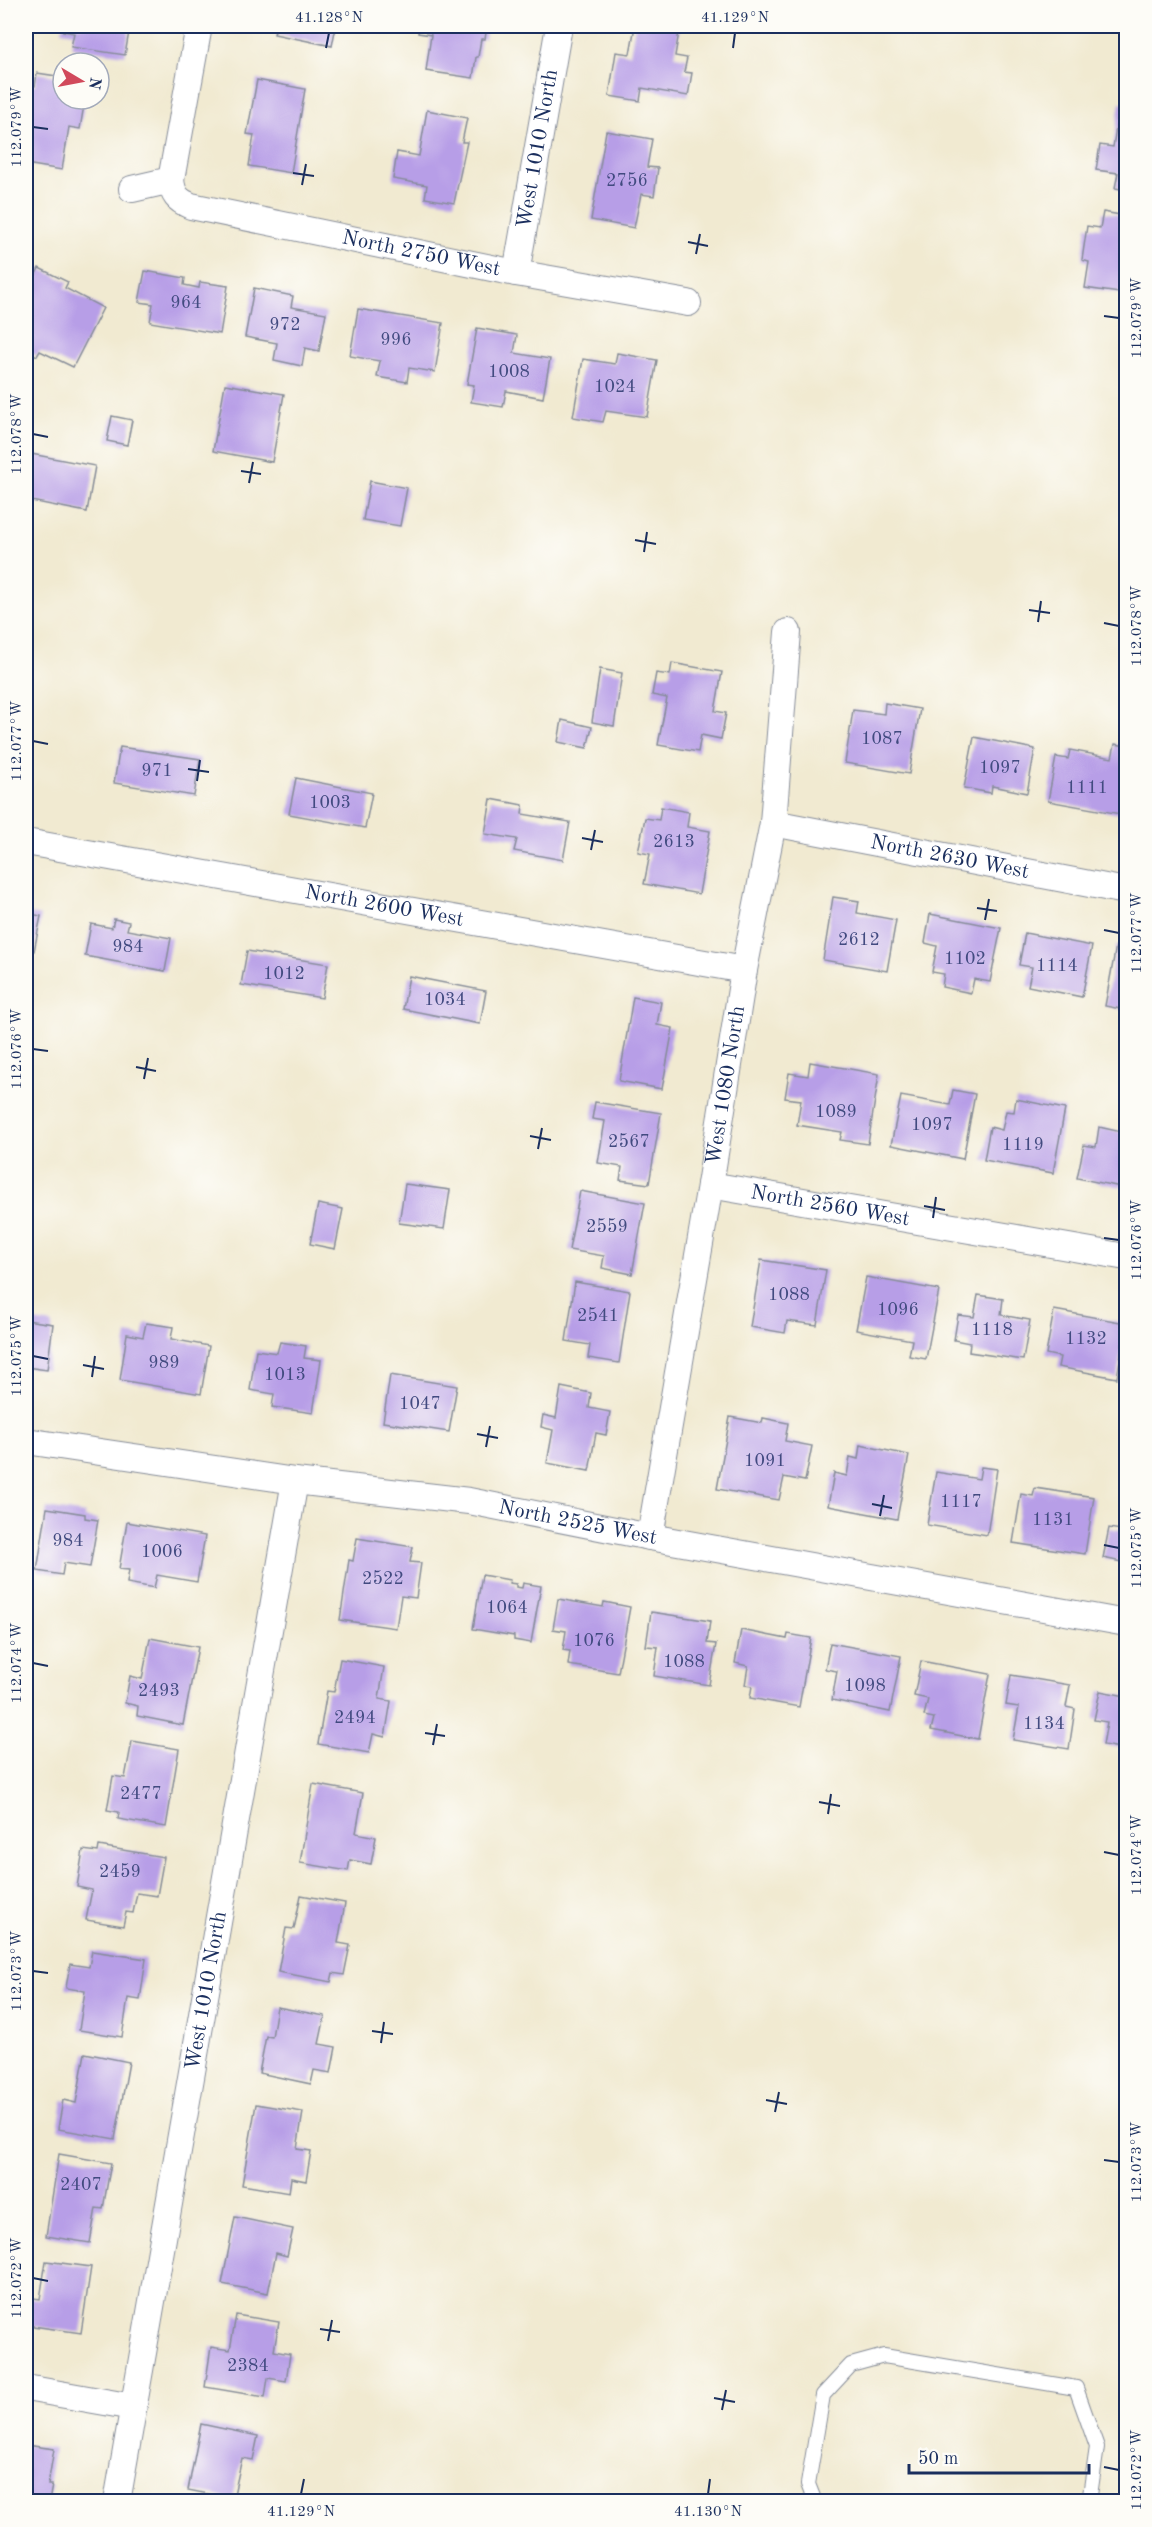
<svg xmlns="http://www.w3.org/2000/svg" width="1152" height="2527" viewBox="0 0 1152 2527" font-family="'Old Standard TT',serif">
	<style>
		.building { fill: #b79ee7 }
		.lines { fill: none; stroke-linecap: round; stroke-linejoin: round }
		.lane-casing { stroke: #868c98; stroke-width: 16 }
		.street-casing { stroke: #868c98; stroke-width: 28 }
		.lane { stroke: #fff; stroke-width: 14 }
		.street { stroke: #fff; stroke-width: 26 }
		.ticks { fill: none; stroke: #1b2f5e; stroke-width: 2 }
		.labels { text-anchor: middle; dominant-baseline: central; stroke-width: 6; stroke-linejoin: round; paint-order: stroke }
		.number-label { font-size: 18px; fill: #424b80 }
		.street-label { font-size: 21px; fill: #1b2f5e; stroke: #fdfcf7 }
		.neatline { fill: none; stroke: #1b2f5e; stroke-width: 2 }
		.ticks-label { font-size: 15px; text-anchor: middle; fill: #1b2f5e }
	</style>
	<rect width="100%" height="100%" fill="#fdfcf7"/>
	<filter id="ink" filterUnits="userSpaceOnUse"><feTurbulence type="fractalNoise" baseFrequency=".0167" numOctaves="2"/><feDisplacementMap in="SourceGraphic" scale="12" xChannelSelector="R" yChannelSelector="G"/><feConvolveMatrix kernelMatrix="1 2 1 2 8 2 1 2 1" color-interpolation-filters="sRGB"/></filter>
	<filter id="wash" filterUnits="userSpaceOnUse"><feTurbulence type="fractalNoise" baseFrequency=".008" numOctaves="4" result="noise"/><feDisplacementMap in="SourceGraphic" scale="24" xChannelSelector="R" yChannelSelector="G"/><feGaussianBlur stdDeviation="1.35" result="paint"/><feColorMatrix in="noise" values="0 0 0 0 0 0 0 0 0 0 0 0 0 0 0 0 0 1.4 0 .05"/><feComposite in="paint" operator="in"/></filter>
	<g filter="url(#wash)">
		<rect width="100%" height="100%" fill="#f1ead1"/>
		<g id="blocks">
			<!-- building -->
			<g class="building">
				<path d="M 63,26 L 130,26 L 125,55 L 71,47 L 74,33 L 62,31 Z"/>
				<path d="M 276,26 L 336,26 L 332,46 L 274,34 Z"/>
				<path d="M 419,26 L 487,26 L 485,39 L 481,39 L 478,57 L 476,57 L 473,78 L 426,71 L 431,35 L 418,33 Z"/>
				<path d="M 635,26 L 680,26 L 675,56 L 687,58 L 684,72 L 692,73 L 688,96 L 642,88 L 640,101 L 609,96 L 616,52 L 630,54 Z"/>
				<path d="M 1122,26 L 1126,26 L 1126,36 L 1120,35 Z"/>
				<path d="M 37,73 L 63,77 L 63,99 L 85,99 L 80,129 L 69,127 L 62,170 L 26,164 L 26,102 L 28,85 L 35,86 Z"/>
				<path d="M 257,80 L 305,89 L 291,173 L 249,166 L 254,135 L 247,134 Z"/>
				<path d="M 1120,103 L 1126,104 L 1126,190 L 1115,188 L 1118,173 L 1096,170 L 1100,145 L 1113,147 Z"/>
				<path d="M 427,110 L 467,118 L 462,142 L 467,142 L 454,203 L 425,198 L 427,185 L 393,179 L 397,152 L 419,156 Z"/>
				<path d="M 606,131 L 652,139 L 647,167 L 658,168 L 654,196 L 641,194 L 634,228 L 591,220 Z"/>
				<path d="M 1103,212 L 1126,216 L 1126,294 L 1085,288 L 1089,262 L 1082,260 L 1087,226 L 1100,228 Z"/>
				<path d="M 39,268 L 68,282 L 65,288 L 103,308 L 73,367 L 40,351 L 37,356 L 26,350 L 26,277 L 33,280 Z"/>
				<path d="M 145,271 L 185,278 L 184,285 L 199,288 L 200,282 L 228,286 L 220,334 L 150,322 L 153,304 L 139,302 Z"/>
				<path d="M 254,288 L 293,296 L 291,307 L 326,313 L 319,351 L 305,348 L 302,366 L 274,360 L 277,343 L 245,337 Z"/>
				<path d="M 358,309 L 443,323 L 435,372 L 409,368 L 407,382 L 377,377 L 380,361 L 350,356 Z"/>
				<path d="M 477,328 L 517,335 L 514,353 L 550,359 L 543,398 L 506,391 L 503,407 L 471,402 L 474,385 L 467,384 Z"/>
				<path d="M 617,353 L 657,360 L 647,417 L 606,411 L 603,422 L 573,417 L 583,359 L 615,364 Z"/>
				<path d="M 225,384 L 284,394 L 272,462 L 213,451 Z"/>
				<path d="M 112,416 L 132,420 L 127,445 L 107,441 Z"/>
				<path d="M 26,453 L 95,466 L 87,512 L 26,500 Z"/>
				<path d="M 370,481 L 407,488 L 400,526 L 363,520 Z"/>
				<path d="M 672,663 L 722,672 L 715,711 L 726,713 L 721,739 L 701,735 L 698,752 L 658,745 L 667,698 L 652,695 L 656,673 L 670,675 Z"/>
				<path d="M 600,669 L 622,673 L 614,726 L 592,722 Z"/>
				<path d="M 885,703 L 920,709 L 909,774 L 845,763 L 853,710 L 884,714 Z"/>
				<path d="M 562,720 L 592,727 L 587,748 L 558,742 Z"/>
				<path d="M 974,737 L 1035,749 L 1027,793 L 992,786 L 991,793 L 964,788 Z"/>
				<path d="M 1115,744 L 1126,746 L 1126,776 L 1120,814 L 1048,801 L 1056,757 L 1068,759 L 1070,750 L 1112,758 Z"/>
				<path d="M 120,747 L 200,759 L 194,796 L 114,783 Z"/>
				<path d="M 296,778 L 372,793 L 365,828 L 289,814 Z"/>
				<path d="M 491,799 L 523,805 L 522,814 L 570,822 L 563,860 L 514,851 L 517,839 L 485,834 Z"/>
				<path d="M 661,807 L 689,812 L 687,827 L 710,831 L 699,894 L 644,884 L 650,854 L 638,852 L 645,818 L 659,820 Z"/>
				<path d="M 833,897 L 859,901 L 857,913 L 896,920 L 887,971 L 823,960 Z"/>
				<path d="M 26,913 L 41,916 L 34,951 L 26,950 Z"/>
				<path d="M 930,914 L 1001,928 L 990,982 L 974,979 L 971,993 L 942,987 L 944,974 L 932,972 L 937,946 L 925,943 Z"/>
				<path d="M 114,919 L 129,922 L 127,930 L 171,938 L 165,971 L 85,956 L 91,924 L 112,928 Z"/>
				<path d="M 1025,933 L 1092,946 L 1082,997 L 1028,986 L 1032,967 L 1019,965 Z"/>
				<path d="M 1116,946 L 1126,948 L 1126,1010 L 1105,1006 Z"/>
				<path d="M 247,951 L 328,964 L 322,998 L 241,985 Z"/>
				<path d="M 409,976 L 486,991 L 480,1024 L 403,1009 Z"/>
				<path d="M 633,997 L 661,1002 L 657,1025 L 673,1028 L 662,1089 L 619,1081 Z"/>
				<path d="M 810,1062 L 879,1074 L 868,1144 L 840,1140 L 842,1132 L 797,1125 L 801,1100 L 785,1098 L 789,1073 L 808,1076 Z"/>
				<path d="M 953,1090 L 975,1094 L 963,1159 L 891,1145 L 901,1096 L 950,1105 Z"/>
				<path d="M 1016,1099 L 1065,1109 L 1053,1173 L 984,1160 L 990,1127 L 1002,1130 L 1006,1111 L 1014,1112 Z"/>
				<path d="M 595,1102 L 661,1113 L 649,1184 L 620,1180 L 622,1167 L 598,1163 L 605,1121 L 592,1119 Z"/>
				<path d="M 1099,1127 L 1126,1133 L 1126,1188 L 1077,1178 L 1084,1145 L 1096,1147 Z"/>
				<path d="M 405,1184 L 450,1190 L 444,1229 L 399,1223 Z"/>
				<path d="M 580,1191 L 645,1203 L 632,1274 L 602,1268 L 604,1256 L 569,1250 Z"/>
				<path d="M 318,1204 L 343,1209 L 335,1249 L 310,1244 Z"/>
				<path d="M 761,1260 L 826,1270 L 817,1325 L 787,1321 L 785,1333 L 750,1327 Z"/>
				<path d="M 866,1277 L 939,1290 L 926,1359 L 909,1356 L 912,1340 L 856,1330 Z"/>
				<path d="M 575,1282 L 630,1291 L 619,1363 L 588,1358 L 590,1345 L 566,1341 Z"/>
				<path d="M 978,1295 L 1003,1299 L 1001,1315 L 1030,1320 L 1023,1360 L 969,1352 L 970,1343 L 954,1340 L 958,1315 L 974,1317 Z"/>
				<path d="M 1054,1310 L 1126,1323 L 1117,1378 L 1058,1367 L 1060,1357 L 1046,1354 Z"/>
				<path d="M 26,1320 L 53,1324 L 47,1370 L 26,1367 Z"/>
				<path d="M 146,1323 L 173,1327 L 171,1339 L 209,1346 L 201,1394 L 120,1380 L 127,1334 L 143,1337 Z"/>
				<path d="M 280,1342 L 306,1346 L 304,1358 L 321,1360 L 313,1413 L 272,1407 L 274,1394 L 250,1390 L 256,1350 L 277,1353 Z"/>
				<path d="M 390,1375 L 457,1386 L 449,1432 L 383,1422 Z"/>
				<path d="M 561,1387 L 591,1393 L 589,1408 L 610,1412 L 606,1435 L 596,1433 L 589,1471 L 547,1463 L 553,1430 L 541,1427 L 543,1415 L 556,1418 Z"/>
				<path d="M 730,1417 L 762,1423 L 763,1418 L 788,1423 L 785,1441 L 812,1446 L 805,1481 L 784,1477 L 779,1500 L 717,1489 Z"/>
				<path d="M 860,1445 L 909,1455 L 897,1519 L 828,1506 L 834,1473 L 847,1476 L 850,1457 L 858,1459 Z"/>
				<path d="M 981,1467 L 997,1469 L 987,1535 L 927,1525 L 936,1472 L 979,1479 Z"/>
				<path d="M 1035,1488 L 1094,1497 L 1085,1554 L 1013,1543 L 1021,1494 L 1033,1496 Z"/>
				<path d="M 47,1508 L 85,1514 L 85,1518 L 98,1520 L 90,1567 L 64,1563 L 62,1575 L 37,1571 Z"/>
				<path d="M 1125,1509 L 1126,1563 L 1103,1558 L 1109,1528 L 1121,1530 Z"/>
				<path d="M 127,1522 L 205,1536 L 197,1582 L 157,1575 L 154,1588 L 127,1583 L 129,1570 L 119,1569 Z"/>
				<path d="M 357,1538 L 413,1547 L 410,1562 L 421,1563 L 416,1598 L 401,1596 L 396,1628 L 340,1620 L 349,1560 L 353,1561 Z"/>
				<path d="M 482,1575 L 510,1580 L 509,1583 L 516,1584 L 516,1587 L 522,1588 L 523,1583 L 541,1586 L 531,1643 L 514,1640 L 514,1636 L 473,1629 Z"/>
				<path d="M 558,1599 L 603,1607 L 604,1602 L 630,1607 L 618,1673 L 568,1665 L 570,1651 L 563,1650 L 566,1631 L 553,1629 Z"/>
				<path d="M 651,1612 L 710,1621 L 707,1643 L 716,1644 L 709,1685 L 654,1676 L 658,1647 L 646,1646 Z"/>
				<path d="M 741,1630 L 787,1639 L 788,1634 L 811,1638 L 799,1707 L 750,1698 L 752,1686 L 745,1685 L 748,1666 L 735,1663 Z"/>
				<path d="M 150,1638 L 198,1647 L 183,1725 L 137,1716 L 138,1706 L 125,1703 L 130,1676 L 142,1679 Z"/>
				<path d="M 830,1643 L 901,1656 L 890,1712 L 832,1700 L 837,1671 L 825,1669 Z"/>
				<path d="M 340,1659 L 384,1667 L 379,1699 L 391,1701 L 385,1737 L 373,1734 L 369,1753 L 318,1744 L 327,1691 L 334,1692 Z"/>
				<path d="M 921,1661 L 990,1674 L 978,1739 L 931,1730 L 934,1718 L 924,1716 L 928,1699 L 914,1696 Z"/>
				<path d="M 1011,1675 L 1070,1685 L 1066,1707 L 1075,1709 L 1069,1749 L 1013,1740 L 1019,1707 L 1006,1705 Z"/>
				<path d="M 1100,1691 L 1126,1696 L 1126,1749 L 1103,1745 L 1107,1722 L 1094,1720 Z"/>
				<path d="M 132,1741 L 179,1749 L 166,1827 L 118,1819 L 119,1812 L 107,1810 L 113,1776 L 125,1778 Z"/>
				<path d="M 313,1784 L 363,1793 L 356,1833 L 376,1837 L 371,1864 L 350,1860 L 348,1871 L 300,1863 Z"/>
				<path d="M 99,1846 L 164,1857 L 157,1896 L 137,1893 L 133,1913 L 126,1912 L 123,1926 L 86,1920 L 92,1890 L 77,1887 L 83,1850 L 98,1852 Z"/>
				<path d="M 301,1895 L 345,1903 L 338,1943 L 350,1945 L 344,1975 L 333,1973 L 331,1982 L 278,1972 L 286,1928 L 294,1929 Z"/>
				<path d="M 92,1951 L 146,1959 L 140,2000 L 128,1998 L 122,2037 L 79,2030 L 85,1991 L 66,1988 L 70,1964 L 89,1967 Z"/>
				<path d="M 277,2007 L 325,2016 L 319,2044 L 336,2047 L 331,2073 L 314,2070 L 311,2084 L 259,2073 L 266,2036 L 272,2037 Z"/>
				<path d="M 85,2053 L 129,2062 L 115,2139 L 58,2129 L 63,2100 L 76,2103 Z"/>
				<path d="M 256,2104 L 303,2112 L 297,2149 L 311,2151 L 306,2181 L 291,2178 L 289,2193 L 242,2185 Z"/>
				<path d="M 59,2154 L 111,2163 L 103,2209 L 96,2208 L 90,2243 L 46,2236 Z"/>
				<path d="M 235,2217 L 293,2229 L 287,2256 L 276,2253 L 268,2293 L 222,2284 Z"/>
				<path d="M 46,2261 L 91,2267 L 81,2333 L 26,2325 L 27,2297 L 40,2299 Z"/>
				<path d="M 236,2315 L 279,2322 L 274,2351 L 290,2354 L 286,2381 L 268,2378 L 265,2397 L 205,2387 L 211,2347 L 230,2350 Z"/>
				<path d="M 201,2424 L 258,2436 L 253,2460 L 242,2458 L 233,2499 L 188,2490 Z"/>
				<path d="M 26,2445 L 54,2449 L 48,2485 L 52,2485 L 49,2502 L 26,2502 Z"/>
			</g>
		</g>
	</g>
	<g filter="url(#ink)">
		<use href="#blocks" fill-opacity="0" stroke="#868c98" stroke-width="1.5"/>
		<g class="lines">
			<defs>
				<path id="lane" d="M 815,2502 L 808,2484 L 823,2395 L 851,2365 L 884,2356 L 1076,2388 L 1097,2447 L 1089,2502"/>
				<g id="street">
					<path id="s1" d="M 171,180 C 173,195 177,200 191,206 L 516,273 L 688,303"/>
					<path d="M 132,189 L 171,180 L 199,26"/>
					<path id="s2" d="M 516,273 L 559,26"/>
					<path id="s3" d="M 773,823 L 1126,891"/>
					<path id="s4" d="M 26,842 L 744,970"/>
					<path id="s5" d="M 710,1185 L 1126,1257"/>
					<path id="s6" d="M 26,1441 L 295,1481 L 469,1501 L 650,1537 L 1126,1623"/>
					<path id="s7" d="M 650,1537 L 710,1185 L 744,970 L 773,823 L 788,632"/>
					<path d="M 26,2388 L 133,2407"/>
					<path id="s8" d="M 117,2502 L 295,1481"/>
				</g>
			</defs>
			<!-- lane casing -->
			<use href="#lane" class="lane-casing"/>
			<!-- street casing -->
			<use href="#street" class="street-casing"/>
			<!-- lane -->
			<use href="#lane" class="lane"/>
			<!-- street -->
			<use href="#street" class="street"/>
		</g>
	</g>
	<!-- ticks -->
	<path class="ticks" d="M 326,48 L 329,33M 733,48 L 735,33M 33,127 L 48,129M 293,173 L 314,176M 302,185 L 306,164M 688,242 L 708,246M 696,254 L 700,234M 1104,316 L 1119,318M 33,434 L 48,437M 241,471 L 261,474M 249,483 L 253,462M 635,540 L 656,544M 644,552 L 647,532M 1029,610 L 1050,613M 1038,622 L 1041,601M 1104,623 L 1119,626M 33,741 L 48,744M 188,769 L 209,772M 197,781 L 200,760M 582,838 L 603,842M 591,850 L 595,830M 977,908 L 997,911M 985,920 L 989,899M 1104,930 L 1119,933M 33,1049 L 48,1051M 136,1067 L 156,1071M 144,1079 L 148,1058M 530,1136 L 551,1140M 538,1149 L 542,1128M 924,1206 L 945,1210M 933,1218 L 936,1197M 1104,1238 L 1119,1240M 33,1356 L 48,1359M 83,1365 L 104,1369M 92,1377 L 95,1356M 477,1434 L 498,1438M 486,1447 L 490,1426M 872,1504 L 892,1508M 880,1516 L 884,1495M 1104,1545 L 1119,1548M 33,1663 L 48,1666M 425,1733 L 445,1736M 433,1745 L 437,1724M 819,1802 L 840,1806M 828,1814 L 831,1794M 1104,1852 L 1119,1855M 33,1971 L 48,1973M 372,2031 L 393,2034M 381,2043 L 384,2022M 766,2100 L 787,2104M 775,2112 L 779,2092M 1104,2160 L 1119,2162M 33,2278 L 48,2281M 320,2329 L 340,2332M 328,2341 L 332,2320M 714,2398 L 735,2402M 722,2410 L 726,2390M 1104,2467 L 1119,2470M 301,2494 L 304,2479M 708,2494 L 710,2479"/>
	<g class="labels">
		<!-- number labels -->
		<g class="number-label">
			<text x="627" y="181">2756</text>
			<text x="186" y="303">964</text>
			<text x="285" y="325">972</text>
			<text x="396" y="340">996</text>
			<text x="509" y="372">1008</text>
			<text x="615" y="387">1024</text>
			<text x="882" y="739">1087</text>
			<text x="1000" y="768">1097</text>
			<text x="157" y="771">971</text>
			<text x="1087" y="788">1111</text>
			<text x="330" y="803">1003</text>
			<text x="674" y="842">2613</text>
			<text x="859" y="940">2612</text>
			<text x="128" y="947">984</text>
			<text x="965" y="959">1102</text>
			<text x="1057" y="966">1114</text>
			<text x="284" y="974">1012</text>
			<text x="445" y="1000">1034</text>
			<text x="836" y="1112">1089</text>
			<text x="932" y="1125">1097</text>
			<text x="629" y="1142">2567</text>
			<text x="1023" y="1145">1119</text>
			<text x="607" y="1227">2559</text>
			<text x="789" y="1295">1088</text>
			<text x="898" y="1310">1096</text>
			<text x="598" y="1316">2541</text>
			<text x="992" y="1330">1118</text>
			<text x="1086" y="1339">1132</text>
			<text x="164" y="1363">989</text>
			<text x="285" y="1375">1013</text>
			<text x="420" y="1404">1047</text>
			<text x="765" y="1461">1091</text>
			<text x="961" y="1502">1117</text>
			<text x="1053" y="1520">1131</text>
			<text x="68" y="1541">984</text>
			<text x="162" y="1552">1006</text>
			<text x="383" y="1579">2522</text>
			<text x="507" y="1608">1064</text>
			<text x="594" y="1641">1076</text>
			<text x="684" y="1662">1088</text>
			<text x="865" y="1686">1098</text>
			<text x="159" y="1691">2493</text>
			<text x="355" y="1718">2494</text>
			<text x="1044" y="1724">1134</text>
			<text x="141" y="1794">2477</text>
			<text x="120" y="1872">2459</text>
			<text x="81" y="2185">2407</text>
			<text x="248" y="2366">2384</text>
		</g>
		<!-- street labels -->
		<g class="street-label">
			<text stroke="none"><textPath href="#s2" startOffset="126">West 1010 North</textPath></text>
			<text stroke="none"><textPath href="#s1" startOffset="270">North 2750 West</textPath></text>
			<text stroke="none"><textPath href="#s3" startOffset="180">North 2630 West</textPath></text>
			<text stroke="none"><textPath href="#s4" startOffset="364">North 2600 West</textPath></text>
			<text stroke="none"><textPath href="#s7" startOffset="458">West 1080 North</textPath></text>
			<text stroke="none"><textPath href="#s5" startOffset="122">North 2560 West</textPath></text>
			<text stroke="none"><textPath href="#s6" startOffset="558">North 2525 West</textPath></text>
			<text stroke="none"><textPath href="#s8" startOffset="519">West 1010 North</textPath></text>
		</g>
	</g>
	<!-- margin -->
	<rect width="1152" height="2527" fill="none" stroke="#fdfcf7" stroke-width="66"/>
	<!-- north arrow -->
	<g transform="translate(81 81) rotate(100)"><circle r="28" fill="#fdfcf7" stroke="#a3aaba" stroke-width="1.5"/>
	<path d="M0-4.5L10 22L0 15L-10 22Z" fill="#d1495b"/>
	<text y="-9" font-size="16" font-weight="bold" text-anchor="middle" fill="#1b2f5e">N</text>
	</g>
	<!-- scale -->
	<path d="M909 2464v9h180v-9" fill="none" stroke="#1b2f5e" stroke-width="3"/>
	<text x="918" y="2464" font-size="18" fill="#1b2f5e" stroke="#fdfcf7" stroke-width="4.5" paint-order="stroke">50 m</text>
	<rect x="33" y="33" width="1086" height="2461" class="neatline"/>
	<g class="ticks-label">
		<text x="329" y="22">41.128°N</text>
		<text x="735" y="22">41.129°N</text>
		<text transform="translate(16 127) rotate(-90)" y="5">112.079°W</text>
		<text transform="translate(1136 318) rotate(-90)" y="5">112.079°W</text>
		<text transform="translate(16 434) rotate(-90)" y="5">112.078°W</text>
		<text transform="translate(1136 626) rotate(-90)" y="5">112.078°W</text>
		<text transform="translate(16 741) rotate(-90)" y="5">112.077°W</text>
		<text transform="translate(1136 933) rotate(-90)" y="5">112.077°W</text>
		<text transform="translate(16 1049) rotate(-90)" y="5">112.076°W</text>
		<text transform="translate(1136 1240) rotate(-90)" y="5">112.076°W</text>
		<text transform="translate(16 1356) rotate(-90)" y="5">112.075°W</text>
		<text transform="translate(1136 1548) rotate(-90)" y="5">112.075°W</text>
		<text transform="translate(16 1663) rotate(-90)" y="5">112.074°W</text>
		<text transform="translate(1136 1855) rotate(-90)" y="5">112.074°W</text>
		<text transform="translate(16 1971) rotate(-90)" y="5">112.073°W</text>
		<text transform="translate(1136 2162) rotate(-90)" y="5">112.073°W</text>
		<text transform="translate(16 2278) rotate(-90)" y="5">112.072°W</text>
		<text transform="translate(1136 2470) rotate(-90)" y="5">112.072°W</text>
		<text x="301" y="2516">41.129°N</text>
		<text x="708" y="2516">41.130°N</text>
	</g>
</svg>
